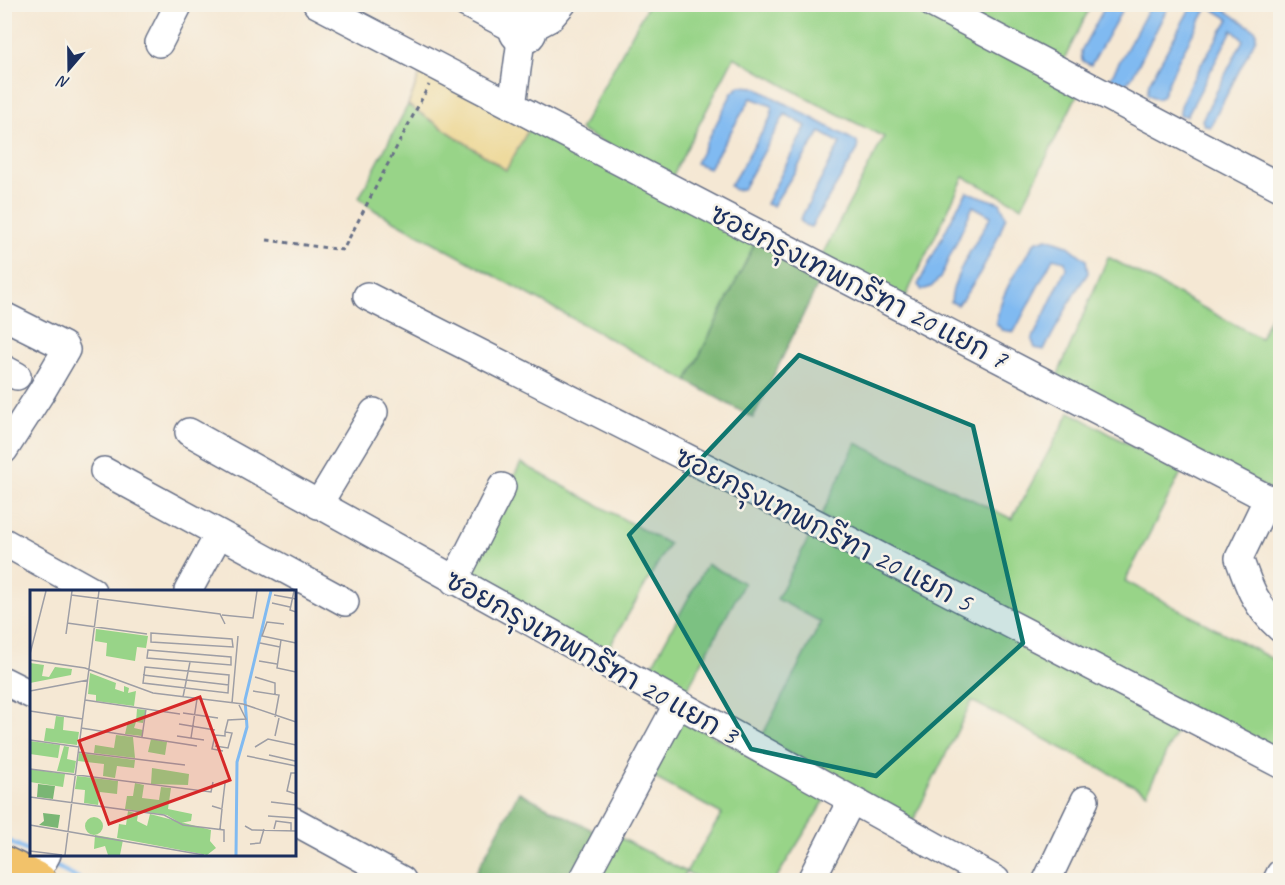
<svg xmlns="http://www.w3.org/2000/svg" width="1285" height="885" viewBox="0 0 1285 885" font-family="Caveat,'Playpen Sans Thai',sans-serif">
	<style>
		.green { fill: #98d488; stroke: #5a8273; stroke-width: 1.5 }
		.forest { fill: #7ab674; stroke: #4a7269; stroke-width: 1.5 }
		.sand { fill: #eeda9e; stroke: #84847e; stroke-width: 1.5 }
		.water { fill: #80baf1; stroke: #4e74a8; stroke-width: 1.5 }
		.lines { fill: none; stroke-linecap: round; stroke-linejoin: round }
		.stream { stroke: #80baf1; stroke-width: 5 }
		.minor-casing { stroke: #677087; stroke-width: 30 }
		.major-casing { stroke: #677087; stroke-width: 36 }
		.path { stroke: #677087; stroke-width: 3; stroke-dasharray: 4.5 4.5; stroke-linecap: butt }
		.minor { stroke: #fff; stroke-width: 27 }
		.major { stroke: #f2c26a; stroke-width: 33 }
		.marked { fill: #0f766e; fill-opacity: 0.2; stroke: #0f766e; stroke-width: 4.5; stroke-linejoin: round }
		.labels { text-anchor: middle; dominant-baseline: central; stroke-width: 5; stroke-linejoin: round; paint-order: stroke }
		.street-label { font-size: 28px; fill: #1b2f5e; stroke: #f7f3e8 }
		.inset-river { fill: none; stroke: #80baf1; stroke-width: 3 }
		.inset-road { fill: none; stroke: #9e9ea5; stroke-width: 1.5 }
		.view { fill: #d62828; fill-opacity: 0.15; stroke: #d62828; stroke-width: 3 }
		.inset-edge { fill: none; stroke: #1b2f5e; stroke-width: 3 }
	</style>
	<rect width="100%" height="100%" fill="#f7f3e8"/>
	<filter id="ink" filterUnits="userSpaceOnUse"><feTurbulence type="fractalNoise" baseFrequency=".0167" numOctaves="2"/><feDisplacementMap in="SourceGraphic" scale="12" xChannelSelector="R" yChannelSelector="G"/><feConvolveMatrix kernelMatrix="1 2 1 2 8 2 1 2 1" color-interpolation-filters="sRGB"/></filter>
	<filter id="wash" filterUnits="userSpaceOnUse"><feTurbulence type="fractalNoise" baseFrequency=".008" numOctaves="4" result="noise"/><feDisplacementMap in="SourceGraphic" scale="24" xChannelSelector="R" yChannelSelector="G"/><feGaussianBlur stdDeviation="1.35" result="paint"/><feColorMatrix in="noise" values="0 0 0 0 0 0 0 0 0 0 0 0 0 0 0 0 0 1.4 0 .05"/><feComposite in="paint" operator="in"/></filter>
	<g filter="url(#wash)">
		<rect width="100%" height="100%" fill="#f5e8d4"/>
		<!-- green -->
		<g class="green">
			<path d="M 648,5 L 910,5 L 1079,91 L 1022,207 L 964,177 L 905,298 L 822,255 L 884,137 L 810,100 L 734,57 L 671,179 L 580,130 Z"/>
			<path d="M 975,5 L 1091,5 L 1062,64 L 973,17 Z"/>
			<path d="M 408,105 L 506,170 L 532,123 L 756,241 L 687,381 L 376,211 L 359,198 Z"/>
			<path d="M 1108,257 L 1260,338 L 1280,297 L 1280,495 L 1056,379 Z"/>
			<path d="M 1070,412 L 1181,473 L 1125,581 L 1280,663 L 1280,756 L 821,516 L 856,443 L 1012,519 Z"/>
			<path d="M 521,463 L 669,544 L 603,658 L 460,579 Z"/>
			<path d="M 813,530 L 1181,721 L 1147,793 L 972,701 L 913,821 L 761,738 L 821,622 L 777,599 Z"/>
			<path d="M 707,564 L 744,583 L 681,701 L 644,680 Z"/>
			<path d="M 678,718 L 828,795 L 775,880 L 704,880 L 686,872 L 681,880 L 591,880 L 617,836 L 686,872 L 722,814 L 647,774 Z"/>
		</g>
		<!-- forest -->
		<g class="forest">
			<path d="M 756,241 L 822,276 L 753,418 L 687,381 Z"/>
			<path d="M 519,792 L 600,834 L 575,880 L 472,880 Z"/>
		</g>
		<!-- sand -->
		<path class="sand" d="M 423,66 L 532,123 L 506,170 L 408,105 Z"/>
		<!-- water -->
		<g class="water">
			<path d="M 1106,5 L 1125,5 L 1091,65 L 1082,61 L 1081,51 Z"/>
			<path d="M 1151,5 L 1169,5 L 1132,77 L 1124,86 L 1113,82 L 1111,77 Z"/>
			<path d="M 1192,5 L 1217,5 L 1256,31 L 1256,38 L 1210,127 L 1204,125 L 1202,120 L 1243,40 L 1232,30 L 1187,116 L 1180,115 C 1178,96 1218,38 1229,19 L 1208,6 L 1178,61 L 1162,97 L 1157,99 L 1147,94 L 1149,83 Z"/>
			<path d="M 740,86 L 754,87 L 857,142 L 858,149 L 811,227 L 805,225 L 800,220 L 840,143 L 820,132 L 773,206 L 766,204 L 806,126 L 785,114 L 743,189 L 735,190 L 730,186 L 770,119 L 772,106 L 751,98 L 709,168 L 696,163 L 732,93 Z"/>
			<path d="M 967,192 L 1000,203 L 1006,216 C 995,248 979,278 958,305 L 951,302 C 952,275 978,240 991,216 L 973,206 L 940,278 L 931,287 L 922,290 L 918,285 L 958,206 Z"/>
			<path d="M 1047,238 L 1067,245 L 1086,260 L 1088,273 L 1076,291 L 1044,350 L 1035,348 L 1032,340 L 1066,269 L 1065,261 L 1053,258 L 1014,332 L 1002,330 L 996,323 C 1000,293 1019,267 1035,242 Z"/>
		</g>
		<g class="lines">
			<!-- stream -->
			<g class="stream">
				<path d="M 4,839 L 32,853"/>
				<path d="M 51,864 L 81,880"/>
			</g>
		</g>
	</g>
	<g filter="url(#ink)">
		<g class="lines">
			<defs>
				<g id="minor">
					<path d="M 317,4 L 1280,505"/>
					<path d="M 467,4 L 513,28"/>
					<path d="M 933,4 L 1280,187"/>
					<circle cx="523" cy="30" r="10"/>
					<path d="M 533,27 L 550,18 L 562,4"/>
					<path d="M 159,43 L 179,4"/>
					<path d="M 512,106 L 521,40"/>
					<path d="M 367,296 L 802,516 L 1280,764"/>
					<path d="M 4,316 L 64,346 L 66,350 L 42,391 L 4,450"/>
					<path d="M 4,369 L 17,376"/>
					<path d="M 189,432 L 996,880"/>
					<path d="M 104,471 L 345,602"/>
					<path d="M 1268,498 L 1239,558 C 1249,587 1256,607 1280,628"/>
					<path d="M 318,505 L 374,412"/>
					<path d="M 4,542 L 92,591"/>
					<path d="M 454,581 L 502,487"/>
					<path d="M 188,591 L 219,534"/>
					<path d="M 4,681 L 32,695"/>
					<path d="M 294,821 L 402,880"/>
					<path d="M 34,878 L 47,854"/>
					<path d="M 812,878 L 851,801"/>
					<path d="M 583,880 L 677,705"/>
					<path d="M 1047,880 L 1085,800"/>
					<path d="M 1277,880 L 1280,874"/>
				</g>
				<path id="major" d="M 4,863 L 39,880"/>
			</defs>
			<!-- minor casing -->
			<use href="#minor" class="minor-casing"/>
			<!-- major casing -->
			<use href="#major" class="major-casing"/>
			<!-- path -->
			<g class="path">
				<path d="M 267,240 L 343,250 L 429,85"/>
				<path d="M 1280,311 L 1279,314 L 1280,324"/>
			</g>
			<!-- minor -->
			<use href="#minor" class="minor"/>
			<!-- major -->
			<use href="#major" class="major"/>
		</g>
	</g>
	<!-- marked area -->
	<path class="marked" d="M 799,355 L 973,426 L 1023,643 L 876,776 L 751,749 L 629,535 Z"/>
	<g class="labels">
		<!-- street labels -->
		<g class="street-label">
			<text transform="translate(859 286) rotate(27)">ซอยกรุงเทพกรีฑา 20 แยก 7</text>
			<text transform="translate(824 529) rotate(27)">ซอยกรุงเทพกรีฑา 20 แยก 5</text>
			<text transform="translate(592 657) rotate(29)">ซอยกรุงเทพกรีฑา 20 แยก 3</text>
		</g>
	</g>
	<!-- overview -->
	<g transform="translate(30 590)">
		<rect width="266" height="266" fill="#f5e8d4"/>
		<path d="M 66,39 L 118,46 L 116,58 L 107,57 L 105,71 L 76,66 L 77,53 L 65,51 ZM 0,73 L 14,75 L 12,86 L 19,87 L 25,77 L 42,79 L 41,85 L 0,93 ZM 60,83 L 86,93 L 85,99 L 94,102 L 94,96 L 99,98 L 98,103 L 106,101 L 104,116 L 66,111 L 66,105 L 58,104 ZM 107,119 L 116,120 L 113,133 L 106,132 L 104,138 L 113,140 L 112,146 L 95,144 L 98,131 L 106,132 ZM 26,126 L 34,127 L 33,140 L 49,142 L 47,155 L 14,151 L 16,138 L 24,139 ZM 86,145 L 103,147 L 105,168 L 64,163 L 65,155 L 84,158 ZM 121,149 L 137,152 L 135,165 L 118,162 ZM 0,151 L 30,155 L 28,168 L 0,164 ZM 34,156 L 39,157 L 37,169 L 46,171 L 44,183 L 27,181 ZM 49,163 L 105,170 L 104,178 L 87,176 L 85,188 L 73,186 L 74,174 L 48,171 ZM 122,178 L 159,184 L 158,195 L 121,194 ZM 0,179 L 35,184 L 33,197 L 0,192 ZM 47,186 L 88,191 L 87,204 L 70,202 L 68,215 L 54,213 L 55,200 L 45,199 ZM 105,193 L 114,195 L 112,208 L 129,210 L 131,197 L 141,198 L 138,219 L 162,224 L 161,231 L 150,233 L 137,225 L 95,219 L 97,206 L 103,206 ZM 98,221 L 108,224 L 107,231 L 117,236 L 120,224 L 181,240 L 180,251 L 186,258 L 177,265 L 87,248 L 89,234 L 96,235 ZM55 236a9 9 0 1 1 18 0a9 9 0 1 1-18 0ZM 65,245 L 93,250 L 90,265 L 78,265 L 75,256 L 64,259 Z" fill="#98d488"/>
		<path d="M 8,194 L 25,196 L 23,209 L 7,207 ZM 13,223 L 30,225 L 28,238 L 9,235 L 14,231 Z" fill="#7ab674"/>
		<path class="inset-river" d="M 206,265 L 207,172 L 217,137 L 215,110 L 241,1"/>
		<path class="inset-road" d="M 264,1 L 260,20 L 266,22M 41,5 L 190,24 L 195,34M 244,5 L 266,9M 242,13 L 260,17M 192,25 L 223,28 L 227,1M 37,33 L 117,44M 254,34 L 237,32 L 232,46 L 266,53M 121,43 L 202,49 L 203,57 L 121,52 ZM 36,44 L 42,1M 251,50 L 247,78 L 266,82M 230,53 L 250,57M 118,60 L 201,67 L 201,75 L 117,68 ZM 0,64 L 16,1M 0,70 L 55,78 L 123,103 L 213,114 L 266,132M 229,71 L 247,74M 115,77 L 199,85 L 198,103 L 113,93 ZM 113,85 L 199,95M 225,87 L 245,93 L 245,104M 0,101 L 58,90M 223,101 L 249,105 L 245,127M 153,107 L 160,72M 55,110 L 150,124M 202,113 L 208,46M 0,121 L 53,129M 153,123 L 188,128M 149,134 L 185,140M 51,138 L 167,156M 147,146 L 174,150M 245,146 L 249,128M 112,147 L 116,119M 161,148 L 167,109M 0,150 L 49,157M 185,156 L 198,158 L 202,143 L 195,142 L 198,130 L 216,129 L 209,115M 225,157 L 238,149 L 266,155M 193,161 L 182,159 L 185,145 L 195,146 L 195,142M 48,162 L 155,175M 239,165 L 265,171M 217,166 L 266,176M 0,179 L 181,202 L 183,192M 266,183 L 261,183 L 257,201 L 266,204M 0,207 L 134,225 L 153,235 L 194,240 L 194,252M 241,212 L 266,215M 182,216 L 192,219 L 190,239M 192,218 L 195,193M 238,226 L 266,228M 0,235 L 174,265M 215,236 L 222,240 L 266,241M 244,239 L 246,231 L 261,233 L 261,241M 220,254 L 230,253 L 234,239M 0,261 L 32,265M 35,265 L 69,1"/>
		<path class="view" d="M 170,107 L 200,190 L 79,234 L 49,151 Z"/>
		<rect width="266" height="266" class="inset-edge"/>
	</g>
	<!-- margin -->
	<rect width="1285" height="885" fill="none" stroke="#f7f3e8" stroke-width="24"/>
	<!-- north arrow -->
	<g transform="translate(69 69) rotate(200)" stroke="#f7f3e8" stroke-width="4.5" paint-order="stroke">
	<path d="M0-4.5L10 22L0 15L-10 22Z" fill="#1b2f5e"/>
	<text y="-9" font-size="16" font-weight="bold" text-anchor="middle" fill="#1b2f5e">N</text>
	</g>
</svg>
